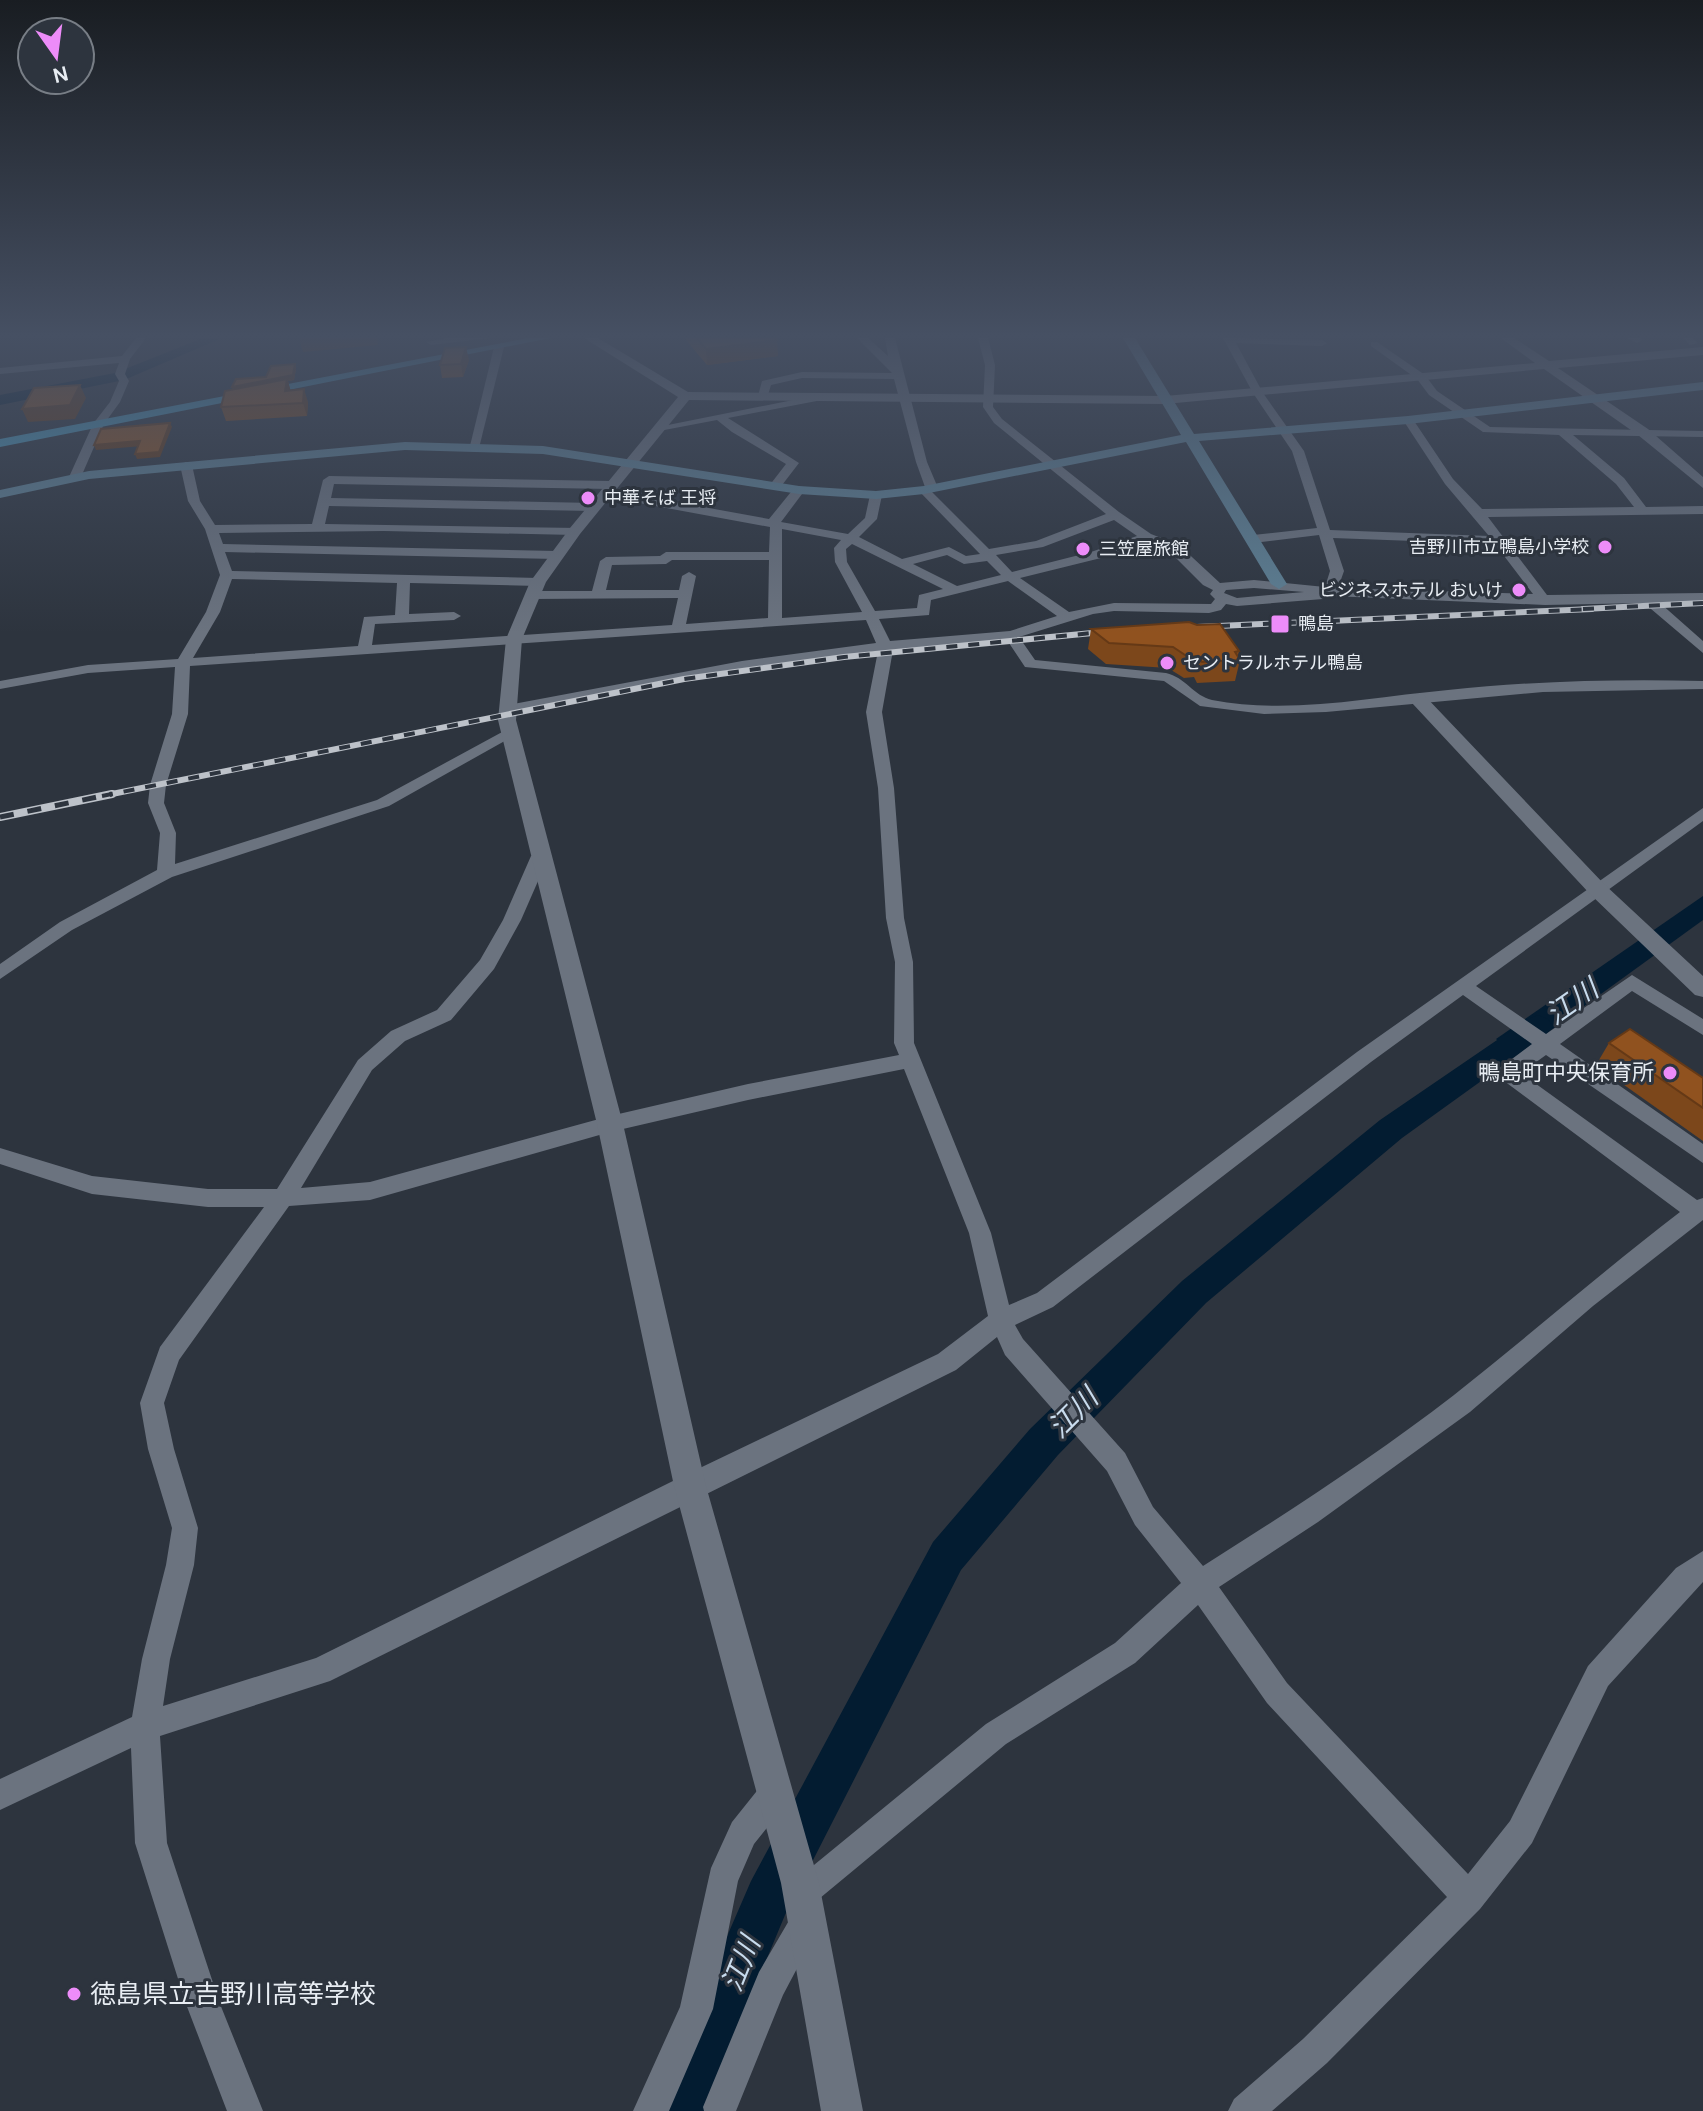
<svg xmlns="http://www.w3.org/2000/svg" width="1703" height="2111" viewBox="0 0 1703 2111" font-family="Karla,'Noto Sans JP',sans-serif">
	<style>
		.water { fill: #031c31 }
		.lines { fill: none; stroke-linecap: round; stroke-linejoin: round }
		.river { fill: #031c31; fill-rule: evenodd }
		.minor { fill: #6b737f; fill-rule: evenodd }
		.tertiary { fill: #6b737f; fill-rule: evenodd }
		.secondary { fill: #5e8195; fill-rule: evenodd }
		.trunk { fill: #4a98ba; fill-rule: evenodd }
		.rail-far1-casing { stroke: #bdc2c9; stroke-width: 6 }
		.rail-casing { stroke: #bdc2c9; stroke-width: 8 }
		.rail-far1 { stroke: #2d343e; stroke-width: 4; stroke-dasharray: 11; stroke-linecap: butt }
		.rail { stroke: #2d343e; stroke-width: 5; stroke-dasharray: 14; stroke-linecap: butt }
		.wall { fill: #7c471b }
		.shaded-wall { fill: #653916 }
		.building { fill: #90521f; stroke: #653916; stroke-width: 2 }
		.poi-dot { fill: #ed8cf9; stroke: #2d343e; stroke-width: 3 }
		.labels { text-anchor: middle; dominant-baseline: central; stroke-width: 6; stroke-linejoin: round; paint-order: stroke }
		.far-poi-label { font-size: 18px; fill: #e8edf3; stroke: #2d343e; text-anchor: start }
		.poi-label { font-size: 22px; fill: #e8edf3; stroke: #2d343e; text-anchor: end }
		.near-poi-label { font-size: 26px; fill: #e8edf3; stroke: #2d343e; text-anchor: start }
		.near-water-label { font-size: 28px; font-style: italic; fill: #c8dbed; stroke: #2d343e }
	</style>
	<rect width="100%" height="100%" fill="#2d343e"/>
	<!-- water -->
	<path class="water" d="M 1703,896 L 1703,920 L 1514,1057 L 1496,1039 Z"/>
	<g class="lines">
		<!-- river -->
		<g class="river">
			<path d="M 203,338 L 222,338 L 124,380 L 0,405 L 0,395 L 115,373 Z"/>
			<path d="M 1538,1015 L 1548,1019 L 1553,1026 L 1548,1033 L 1402,1138 L 1206,1303 L 1058,1455 L 961,1570 L 785,1915 L 708,2100 L 707,2111 L 655,2111 L 664,2082 L 751,1881 L 933,1542 L 1030,1429 L 1182,1281 L 1380,1120 L 1528,1019 Z"/>
		</g>
		<!-- minor -->
		<g class="minor">
			<path d="M 136,338 L 146,338 L 130,359 L 125,374 L 129,381 L 120,402 L 104,424 L 81,477 L 71,479 L 69,477 L 93,424 L 110,402 L 119,381 L 115,374 L 119,363 L 0,374 L 0,368 L 122,356 Z"/>
			<path d="M 448,338 L 490,338 L 431,345 L 426,342 Z"/>
			<path d="M 857,338 L 868,338 L 888,356 L 885,338 L 895,338 L 927,462 L 938,488 L 932,492 L 989,549 L 1036,541 L 1106,514 L 994,423 L 983,407 L 985,365 L 978,338 L 988,338 L 995,365 L 993,407 L 1002,419 L 1119,512 L 1151,534 L 1179,545 L 1220,583 L 1254,580 L 1325,587 L 1330,571 L 1319,535 L 1253,543 L 1247,539 L 1253,535 L 1317,528 L 1292,451 L 1253,393 L 1223,338 L 1322,340 L 1327,343 L 1322,346 L 1236,343 L 1263,393 L 1304,451 L 1330,530 L 1489,536 L 1445,484 L 1403,420 L 1408,417 L 1412,418 L 1453,479 L 1482,509 L 1634,507 L 1616,484 L 1559,435 L 1483,432 L 1429,395 L 1417,379 L 1371,346 L 1371,342 L 1377,342 L 1425,375 L 1437,391 L 1490,427 L 1703,431 L 1703,437 L 1573,435 L 1624,478 L 1646,507 L 1703,506 L 1703,514 L 1488,517 L 1547,595 L 1703,593 L 1703,601 L 1660,603 L 1703,641 L 1703,653 L 1644,603 L 1545,605 L 1331,596 L 1323,599 L 1237,606 L 1226,604 L 1221,610 L 1209,613 L 1114,611 L 1093,614 L 1019,637 L 1035,660 L 1166,673 C 1185,677 1194,696 1212,700 C 1290,715 1370,697 1448,690 C 1533,681 1618,679 1703,681 L 1703,689 L 1543,692 L 1326,712 L 1264,714 L 1200,706 L 1164,681 L 1025,667 L 1007,640 L 893,650 L 882,712 L 894,788 L 904,918 L 913,962 L 914,1043 L 991,1233 L 1009,1305 L 1037,1293 L 1357,1052 L 1703,808 L 1703,821 L 1476,986 L 1546,1034 L 1632,975 L 1703,1019 L 1703,1035 L 1632,991 L 1560,1044 L 1703,1144 L 1703,1163 L 1546,1055 L 1521,1073 L 1697,1200 L 1703,1198 L 1703,1220 L 1593,1306 L 1470,1412 L 1318,1522 L 1219,1587 L 1287,1683 L 1468,1874 L 1510,1821 L 1588,1666 L 1676,1568 L 1703,1551 L 1703,1582 L 1608,1686 L 1532,1843 L 1480,1909 L 1327,2063 L 1272,2111 L 1228,2111 L 1234,2099 L 1303,2039 L 1447,1897 L 1267,1703 L 1198,1605 L 1135,1663 L 1006,1744 L 808,1908 L 816,1912 L 821,1923 L 783,1995 L 736,2111 L 704,2111 L 703,2107 L 759,1972 L 794,1912 L 800,1909 L 792,1905 L 787,1894 L 792,1883 L 986,1724 L 1115,1643 L 1181,1583 L 1135,1525 L 1107,1471 L 1005,1355 L 997,1337 L 956,1370 L 330,1681 L 160,1736 L 167,1843 L 220,2004 L 263,2111 L 227,2111 L 186,2004 L 135,1843 L 131,1748 L 0,1810 L 0,1779 L 132,1717 L 142,1659 L 166,1565 L 172,1528 L 148,1449 L 140,1403 L 160,1347 L 264,1207 L 208,1207 L 92,1194 L 0,1164 L 0,1148 L 92,1176 L 208,1189 L 277,1189 L 358,1060 L 391,1031 L 437,1010 L 480,960 L 503,920 L 531,856 L 540,851 L 549,856 L 521,920 L 494,969 L 451,1020 L 405,1041 L 372,1070 L 301,1188 L 370,1182 L 610,1116 L 748,1084 L 899,1055 L 894,1043 L 895,962 L 886,918 L 878,788 L 866,712 L 878,651 L 742,669 L 508,714 L 500,709 L 503,706 L 742,661 L 876,643 L 866,620 L 190,666 L 188,714 L 166,785 L 164,803 L 176,833 L 175,864 L 377,800 L 504,731 L 509,729 L 517,734 L 389,806 L 172,877 L 72,930 L 0,979 L 0,964 L 60,922 L 157,870 L 160,833 L 148,803 L 150,785 L 172,714 L 175,667 L 88,673 L 0,689 L 0,681 L 88,665 L 178,659 L 206,612 L 220,575 L 205,529 L 188,501 L 180,465 L 186,462 L 192,465 L 200,501 L 215,525 L 312,524 L 323,480 L 329,476 L 611,481 L 617,485 L 611,489 L 334,484 L 331,498 L 594,503 L 600,507 L 594,511 L 329,506 L 325,524 L 579,528 L 581,531 L 575,535 L 384,531 L 219,533 L 223,544 L 557,551 L 563,555 L 557,559 L 225,552 L 232,571 L 538,578 L 545,582 L 538,586 L 410,583 L 409,614 L 454,612 L 461,616 L 454,620 L 375,624 L 372,645 L 672,625 L 678,598 L 532,599 L 525,595 L 532,591 L 592,591 L 600,561 L 606,557 L 660,556 L 666,552 L 769,552 L 770,527 L 601,496 L 601,490 L 605,489 L 769,519 L 795,487 L 799,486 L 805,490 L 781,522 L 848,534 L 865,518 L 870,495 L 876,491 L 882,495 L 877,519 L 859,537 L 902,559 L 949,547 L 966,556 L 980,554 L 918,490 L 925,487 L 916,462 L 894,379 L 802,378 L 771,385 L 767,398 L 758,396 L 762,381 L 802,372 L 892,373 ZM 1114,520 L 1137,536 L 1091,552 L 1012,572 L 996,555 L 1043,547 ZM 782,529 L 841,540 L 834,548 L 835,562 L 862,612 L 782,618 ZM 1333,538 L 1495,544 L 1533,594 L 1338,588 L 1344,571 ZM 1147,541 L 1169,551 L 1203,585 L 1213,590 L 1210,594 L 1215,599 L 1211,604 L 1114,603 L 1069,612 L 1020,578 L 1101,558 ZM 852,544 L 943,589 L 919,595 L 917,608 L 875,611 L 847,562 L 846,549 ZM 947,555 L 964,564 L 987,561 L 1001,575 L 957,586 L 913,564 ZM 672,560 L 769,560 L 768,618 L 686,624 L 696,576 L 689,572 L 682,576 L 679,590 L 606,590 L 612,565 L 666,564 ZM 232,579 L 397,583 L 395,615 L 364,617 L 358,646 L 193,658 L 220,612 ZM 1008,581 L 1057,616 L 1010,631 L 890,641 L 879,619 L 929,615 L 931,600 ZM 1254,588 L 1304,592 L 1237,598 L 1224,593 L 1226,590 ZM 1463,995 L 1532,1044 L 1500,1068 L 1497,1073 L 1500,1078 L 1680,1212 C 1603,1271 1530,1335 1454,1395 C 1374,1457 1288,1512 1203,1566 L 1153,1507 L 1125,1453 L 1023,1339 L 1015,1325 L 1053,1307 L 1371,1062 ZM 904,1069 L 969,1233 L 988,1316 L 938,1354 L 681,1477 L 316,1658 L 163,1706 L 170,1659 L 194,1565 L 198,1528 L 174,1449 L 164,1403 L 179,1360 L 289,1206 L 370,1200 L 610,1132 L 748,1100 Z"/>
			<path d="M 1627,338 L 1640,338 L 1642,340 L 1637,343 Z"/>
			<path d="M 1683,338 L 1693,338 L 1698,343 L 1690,345 Z"/>
			<path d="M 499,344 L 504,347 L 479,448 L 469,450 L 494,347 Z"/>
			<path d="M 823,394 L 827,395 L 827,399 L 728,418 L 799,463 L 779,489 L 775,490 L 769,486 L 786,464 L 732,432 L 717,420 L 659,431 L 653,428 Z"/>
			<path d="M 775,1778 L 786,1782 L 790,1793 L 786,1804 L 754,1844 L 738,1881 L 713,2009 L 669,2111 L 633,2111 L 680,2007 L 711,1868 L 732,1822 L 764,1782 Z"/>
		</g>
		<!-- tertiary -->
		<g class="tertiary">
			<path d="M 584,338 L 598,338 L 688,392 L 1165,396 L 1535,363 L 1501,338 L 1514,338 L 1549,361 L 1703,347 L 1703,355 L 1558,368 L 1648,429 L 1703,477 L 1703,488 L 1638,435 L 1544,369 L 1165,404 L 689,400 L 580,534 L 546,582 L 522,639 L 516,720 L 623,1124 L 706,1486 L 819,1883 L 863,2111 L 821,2111 L 781,1883 L 674,1486 L 597,1124 L 498,720 L 506,639 L 530,582 L 570,528 L 678,397 Z"/>
			<path d="M 1418,694 L 1424,695 L 1604,884 L 1703,976 L 1703,997 L 1695,995 L 1590,894 L 1412,703 L 1409,699 Z"/>
		</g>
		<!-- secondary -->
		<path class="secondary" d="M 1123,338 L 1135,338 L 1194,434 L 1408,416 L 1703,382 L 1703,390 L 1408,424 L 1199,441 L 1287,584 L 1279,589 L 1271,584 L 1186,442 L 924,494 L 876,499 L 799,494 L 543,454 L 405,450 L 89,479 L 0,498 L 0,490 L 89,471 L 405,442 L 543,446 L 799,486 L 876,491 L 924,486 L 1181,435 Z"/>
		<!-- trunk -->
		<path class="trunk" d="M 528,338 L 551,338 L 0,447 L 0,439 Z"/>
		<defs>
			<g id="rail-far1">
				<path d="M 1583,609 L 1703,603"/>
				<path d="M 1197,627 L 1592,609"/>
				<path d="M 102,796 L 684,679 L 844,657 L 1113,631"/>
			</g>
			<path id="rail" d="M 0,817 L 112,794"/>
		</defs>
		<!-- rail-far1 casing -->
		<use href="#rail-far1" class="rail-far1-casing"/>
		<!-- rail casing -->
		<use href="#rail" class="rail-casing"/>
		<!-- rail-far1 -->
		<use href="#rail-far1" class="rail-far1"/>
		<!-- rail -->
		<use href="#rail" class="rail"/>
	</g>
	<!-- wall -->
	<g class="wall">
		<path d="M 686,338 L 775,338 L 778,356 L 707,365 L 686,340 Z"/>
		<path d="M 469,360 L 463,377 L 442,378 L 440,365 Z"/>
		<path d="M 295,364 L 296,369 L 294,380 L 288,381 L 290,390 L 308,402 L 307,416 L 226,421 L 221,407 L 233,390 L 232,387 L 266,377 Z"/>
		<path d="M 1091,629 L 1239,651 L 1238,656 L 1240,660 L 1235,681 L 1197,683 L 1194,677 L 1184,678 L 1168,668 L 1106,664 L 1088,649 Z"/>
		<path d="M 1609,1043 L 1703,1078 L 1703,1141 L 1596,1065 Z"/>
	</g>
	<!-- shaded-wall -->
	<g class="shaded-wall">
		<path d="M 299,338 L 377,338 L 378,345 L 303,352 Z"/>
		<path d="M 777,340 L 778,356 L 707,365 L 706,349 Z"/>
		<path d="M 466,347 L 469,360 L 463,377 L 461,364 Z"/>
		<path d="M 295,364 L 296,369 L 294,380 L 288,381 L 291,392 L 289,404 L 285,391 L 233,391 L 232,387 L 293,375 Z"/>
		<path d="M 80,385 L 86,398 L 75,419 L 28,422 L 22,409 Z"/>
		<path d="M 304,389 L 308,402 L 307,416 L 303,403 Z"/>
		<path d="M 170,423 L 172,427 L 160,457 L 137,459 L 135,454 Z"/>
		<path d="M 140,441 L 142,446 L 96,450 L 94,445 Z"/>
	</g>
	<!-- building -->
	<g class="building">
		<path d="M 697,338 L 775,338 L 777,340 L 706,349 Z"/>
		<path d="M 466,347 L 461,364 L 440,365 L 445,348 Z"/>
		<path d="M 295,364 L 293,375 L 232,387 L 236,379 L 266,377 L 271,366 Z"/>
		<path d="M 287,379 L 285,391 L 304,389 L 303,403 L 221,407 L 225,391 Z"/>
		<path d="M 80,385 L 70,405 L 22,409 L 34,388 Z"/>
		<path d="M 170,423 L 159,452 L 135,454 L 140,441 L 94,445 L 101,429 Z"/>
		<path d="M 1189,622 L 1197,625 L 1220,624 L 1239,651 L 1235,652 L 1240,660 L 1202,662 L 1198,656 L 1188,657 L 1173,647 L 1109,643 L 1091,629 Z"/>
		<path d="M 1630,1029 L 1703,1078 L 1703,1108 L 1609,1043 Z"/>
	</g>
	<!-- sky -->
	<linearGradient id="sky" x2="0" y2="1"><stop stop-color="#191d22"/><stop offset="0.53" stop-color="#465063"/><stop offset="1" stop-color="#465063" stop-opacity="0"/></linearGradient>
	<rect width="1703" height="633" fill="url(#sky)"/>
	<!-- markers -->
	<g class="poi-dot">
		<circle cx="588" cy="498" r="8"/>
		<circle cx="1605" cy="547" r="8"/>
		<circle cx="1083" cy="549" r="8"/>
		<circle cx="1519" cy="590" r="8"/>
		<rect x="1270" y="614" width="20" height="20" rx="4"/>
		<circle cx="1167" cy="663" r="8"/>
		<circle cx="1670" cy="1073" r="8"/>
		<circle cx="74" cy="1994" r="8"/>
	</g>
	<g class="labels">
		<!-- far-poi labels -->
		<g class="far-poi-label">
			<text x="604" y="498">中華そば 王将</text>
			<text x="1589" y="547" text-anchor="end">吉野川市立鴨島小学校</text>
			<text x="1099" y="549">三笠屋旅館</text>
			<text x="1503" y="590" text-anchor="end">ビジネスホテル おいけ</text>
			<text x="1298" y="624">鴨島</text>
			<text x="1183" y="663">セントラルホテル鴨島</text>
		</g>
		<!-- poi labels -->
		<g class="poi-label">
			<text x="1654" y="1073">鴨島町中央保育所</text>
		</g>
		<!-- near-poi labels -->
		<g class="near-poi-label">
			<text x="90" y="1994">徳島県立吉野川高等学校</text>
		</g>
		<!-- near-water labels -->
		<g class="near-water-label">
			<text transform="translate(1572 1002) rotate(-35)">江川</text>
			<text transform="translate(1073 1413) rotate(-45)">江川</text>
			<text transform="translate(741 1964) rotate(-68)">江川</text>
		</g>
	</g>
	<!-- north arrow -->
	<g transform="translate(56 56) rotate(166)"><circle r="38" fill="#2d343e" stroke="#787e86" stroke-width="2"/>
	<path d="M0-6L14 30L0 20L-14 30Z" fill="#ed8cf9"/>
	<text y="-12" font-size="22" font-weight="bold" text-anchor="middle" fill="#e8edf3">N</text>
	</g>
</svg>
